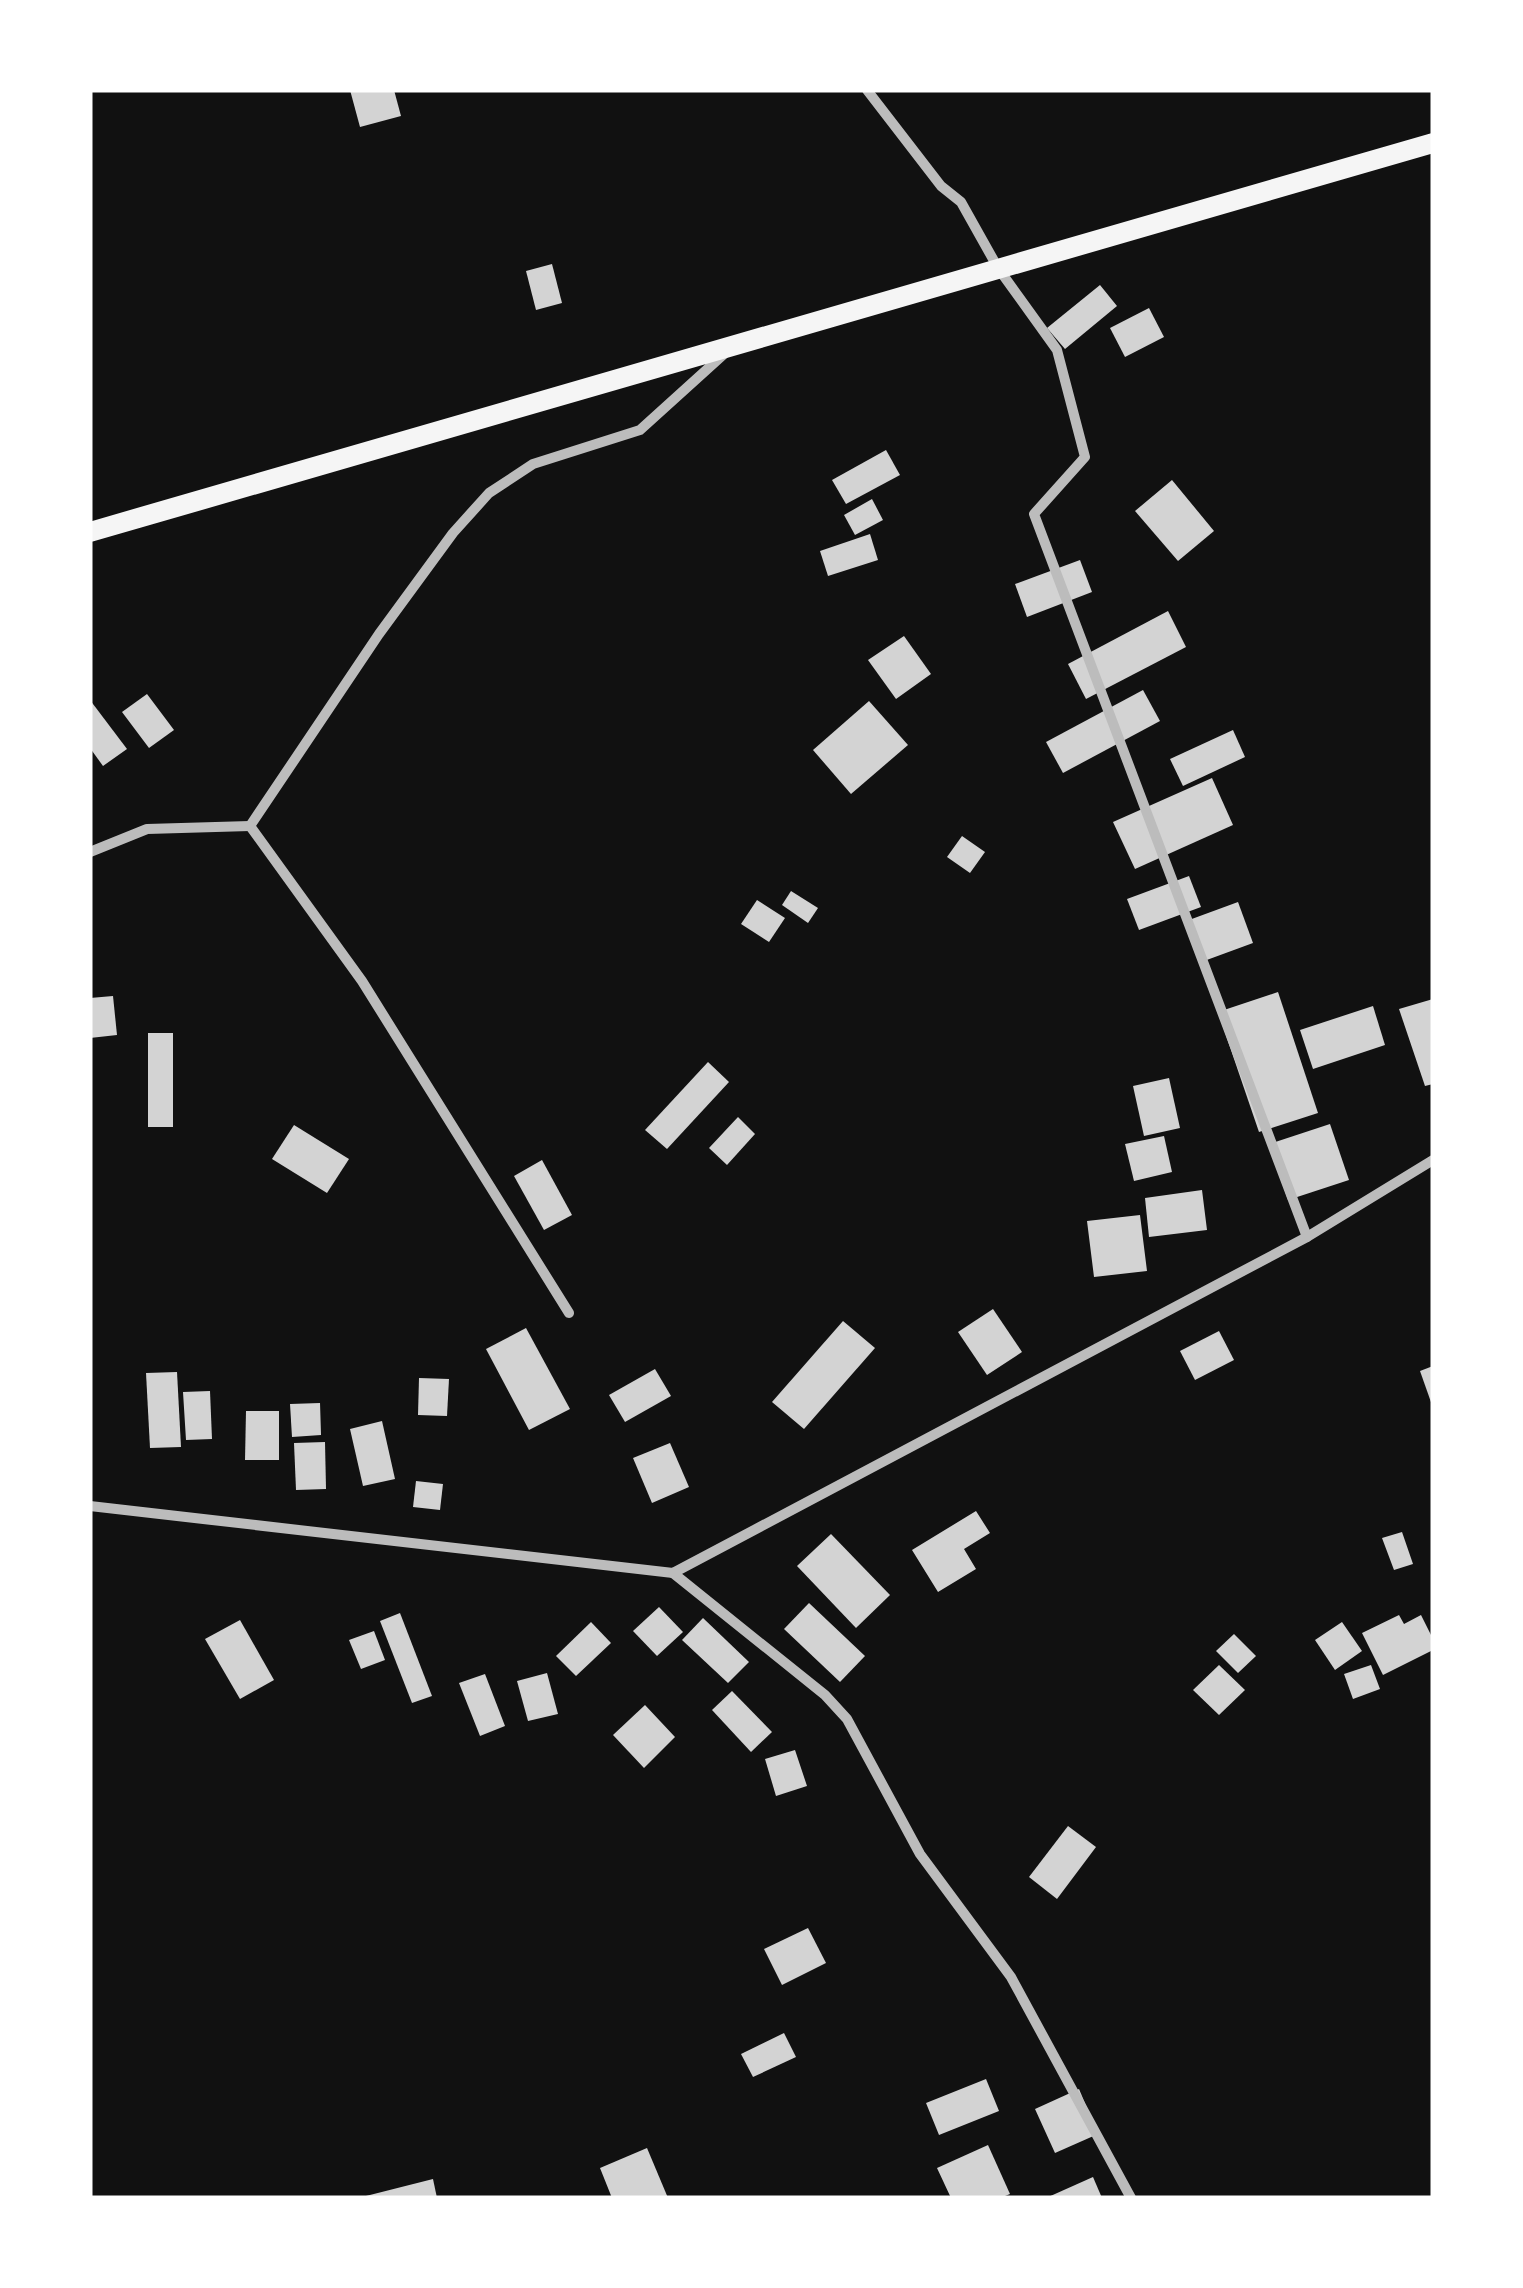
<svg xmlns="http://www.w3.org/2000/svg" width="1523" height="2288" viewBox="0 0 1523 2288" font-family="'Playfair Display',serif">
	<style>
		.building { fill: #d3d3d3 }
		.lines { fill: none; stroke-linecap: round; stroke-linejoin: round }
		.minor { stroke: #bcbcbc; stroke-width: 10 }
		.secondary { stroke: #f5f5f5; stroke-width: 20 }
	</style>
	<rect width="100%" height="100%" fill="#111"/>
	<!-- building -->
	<g class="building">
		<path d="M 350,90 L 394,90 L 401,116 L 360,127 Z"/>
		<path d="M 552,264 L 562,303 L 536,310 L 526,271 Z"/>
		<path d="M 1100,285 L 1117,306 L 1065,349 L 1047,328 Z"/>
		<path d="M 1149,308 L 1164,337 L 1125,357 L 1110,328 Z"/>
		<path d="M 886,450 L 900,475 L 846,504 L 832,480 Z"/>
		<path d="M 1172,480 L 1214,531 L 1178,561 L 1135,511 Z"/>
		<path d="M 872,499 L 883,520 L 855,535 L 844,515 Z"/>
		<path d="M 870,534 L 878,560 L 828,576 L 820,551 Z"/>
		<path d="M 1080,560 L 1092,592 L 1027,617 L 1015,584 Z"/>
		<path d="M 1168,611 L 1186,647 L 1086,699 L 1068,664 Z"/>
		<path d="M 904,636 L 931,674 L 896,699 L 868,660 Z"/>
		<path d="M 1143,690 L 1160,721 L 1063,773 L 1046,742 Z"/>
		<path d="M 147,694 L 174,730 L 149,748 L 122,712 Z"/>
		<path d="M 90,700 L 127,749 L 103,766 L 90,748 Z"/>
		<path d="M 869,701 L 908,745 L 851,794 L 813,750 Z"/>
		<path d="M 1233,730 L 1245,757 L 1183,786 L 1170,759 Z"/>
		<path d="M 1212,778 L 1233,825 L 1135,869 L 1113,822 Z"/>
		<path d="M 962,836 L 985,852 L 970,873 L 947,857 Z"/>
		<path d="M 1189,876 L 1201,907 L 1139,930 L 1127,899 Z"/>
		<path d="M 791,891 L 818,908 L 808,923 L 782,905 Z"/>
		<path d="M 757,900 L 785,918 L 769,942 L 741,924 Z"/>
		<path d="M 1238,902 L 1253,943 L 1204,961 L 1189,920 Z"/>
		<path d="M 1278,992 L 1318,1113 L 1259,1132 L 1218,1012 Z"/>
		<path d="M 113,996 L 117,1035 L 90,1038 L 90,998 Z"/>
		<path d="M 1433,999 L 1433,1084 L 1425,1086 L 1399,1009 Z"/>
		<path d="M 1373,1006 L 1385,1045 L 1313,1069 L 1300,1030 Z"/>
		<rect x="148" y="1033" width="25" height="94"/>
		<path d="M 708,1062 L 729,1082 L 667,1149 L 645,1130 Z"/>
		<path d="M 1169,1078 L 1180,1128 L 1144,1136 L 1133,1086 Z"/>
		<path d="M 738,1117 L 755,1134 L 727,1165 L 709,1148 Z"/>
		<path d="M 1330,1124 L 1349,1180 L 1288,1200 L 1269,1144 Z"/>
		<path d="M 294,1125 L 349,1159 L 327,1193 L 272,1159 Z"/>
		<path d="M 1164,1136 L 1172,1172 L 1134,1181 L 1125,1144 Z"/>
		<path d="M 542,1160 L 572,1215 L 544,1230 L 514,1176 Z"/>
		<path d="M 1202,1190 L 1207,1230 L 1149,1237 L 1145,1198 Z"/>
		<path d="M 1140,1215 L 1147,1271 L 1094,1277 L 1087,1221 Z"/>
		<path d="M 993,1309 L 1022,1352 L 987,1375 L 958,1332 Z"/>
		<path d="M 843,1321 L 875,1348 L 804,1429 L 772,1402 Z"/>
		<path d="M 526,1328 L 570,1409 L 529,1430 L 486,1349 Z"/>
		<path d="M 1219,1331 L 1234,1360 L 1195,1380 L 1180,1351 Z"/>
		<path d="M 1433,1366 L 1433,1405 L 1432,1405 L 1420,1371 Z"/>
		<path d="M 655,1369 L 671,1396 L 625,1422 L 609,1395 Z"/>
		<path d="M 177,1372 L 181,1447 L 150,1448 L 146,1373 Z"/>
		<path d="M 419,1378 L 449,1379 L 447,1416 L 418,1415 Z"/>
		<path d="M 210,1391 L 212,1439 L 186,1440 L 183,1392 Z"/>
		<path d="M 320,1403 L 321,1435 L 292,1437 L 290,1404 Z"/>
		<path d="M 246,1411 L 279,1411 L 279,1460 L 245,1460 Z"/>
		<path d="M 382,1421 L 395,1479 L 363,1486 L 350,1429 Z"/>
		<path d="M 325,1442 L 326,1489 L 296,1490 L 294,1443 Z"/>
		<path d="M 670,1443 L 689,1487 L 652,1503 L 633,1458 Z"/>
		<path d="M 416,1481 L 443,1484 L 440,1510 L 413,1507 Z"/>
		<path d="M 976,1511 L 990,1533 L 964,1549 L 976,1569 L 938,1592 L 912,1550 Z"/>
		<path d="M 1402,1532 L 1413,1564 L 1394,1570 L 1382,1538 Z"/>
		<path d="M 831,1534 L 890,1595 L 856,1628 L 797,1566 Z"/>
		<path d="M 809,1603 L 865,1656 L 840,1682 L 784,1629 Z"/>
		<path d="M 659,1607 L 683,1632 L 657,1656 L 633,1631 Z"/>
		<path d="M 400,1613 L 432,1696 L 412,1703 L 380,1621 Z"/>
		<path d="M 1399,1615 L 1404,1624 L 1421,1615 L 1433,1639 L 1433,1650 L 1383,1675 L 1362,1633 Z"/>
		<path d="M 703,1618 L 749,1662 L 728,1683 L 682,1640 Z"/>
		<path d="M 240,1620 L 274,1680 L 240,1699 L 205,1639 Z"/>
		<path d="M 591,1622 L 611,1643 L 576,1676 L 556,1656 Z"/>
		<path d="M 1342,1622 L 1362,1651 L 1335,1670 L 1315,1640 Z"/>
		<path d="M 374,1631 L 385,1660 L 361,1669 L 349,1640 Z"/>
		<path d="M 1234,1634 L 1256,1656 L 1238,1673 L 1216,1651 Z"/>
		<path d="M 1219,1665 L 1245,1690 L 1219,1715 L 1193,1690 Z"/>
		<path d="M 1371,1665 L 1380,1689 L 1353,1699 L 1344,1674 Z"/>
		<path d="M 547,1673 L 558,1714 L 528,1721 L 517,1681 Z"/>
		<path d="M 485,1674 L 505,1726 L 480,1736 L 459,1683 Z"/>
		<path d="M 732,1691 L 772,1732 L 751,1752 L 712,1710 Z"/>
		<path d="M 645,1705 L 675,1737 L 644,1768 L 613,1735 Z"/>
		<path d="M 795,1750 L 807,1786 L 776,1796 L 765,1759 Z"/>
		<path d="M 1068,1826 L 1096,1847 L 1057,1899 L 1029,1877 Z"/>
		<path d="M 808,1928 L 826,1963 L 782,1985 L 764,1949 Z"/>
		<path d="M 784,2033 L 796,2057 L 753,2077 L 741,2054 Z"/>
		<path d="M 986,2079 L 999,2111 L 939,2135 L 926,2103 Z"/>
		<path d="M 1079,2089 L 1098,2134 L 1055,2153 L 1035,2109 Z"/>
		<path d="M 988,2145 L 1010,2194 L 1000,2198 L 951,2198 L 937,2168 Z"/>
		<path d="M 647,2148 L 668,2198 L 612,2198 L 600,2168 Z"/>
		<path d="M 1093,2177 L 1102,2198 L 1046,2198 Z"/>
		<path d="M 433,2179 L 437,2198 L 362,2198 L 362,2197 Z"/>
	</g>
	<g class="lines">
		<!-- minor -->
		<g class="minor">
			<path d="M 867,90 L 941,186 L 961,202 L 998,268 L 1057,350 L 1085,457 L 1034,514 L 1307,1237"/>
			<path d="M 250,826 L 379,634 L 453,533 L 489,493 L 533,464 L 640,430 L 724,354"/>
			<path d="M 250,826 L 362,981 L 569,1313"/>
			<path d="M 90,852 L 147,829 L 250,826"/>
			<path d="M 90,1506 L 673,1573 L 1307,1237 L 1433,1160"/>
			<path d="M 673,1573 L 825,1695 L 847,1719 L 920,1854 L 1011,1977 L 1131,2198"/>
		</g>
		<!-- secondary -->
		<path class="secondary" d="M 90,532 L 1433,143"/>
	</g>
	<!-- border -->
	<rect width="1523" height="2288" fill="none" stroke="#ffffff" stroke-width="185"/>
</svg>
